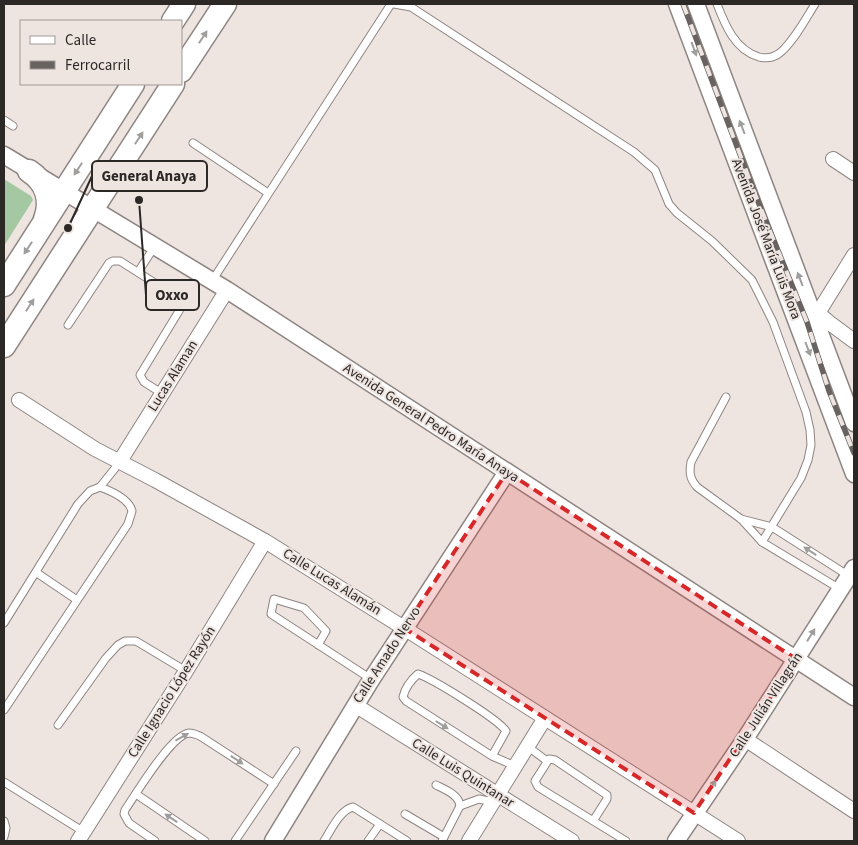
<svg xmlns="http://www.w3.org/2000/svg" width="858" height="845" viewBox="0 0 858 845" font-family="'Source Sans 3',sans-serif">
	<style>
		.green { fill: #a4c8a1 }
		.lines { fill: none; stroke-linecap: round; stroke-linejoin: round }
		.service-casing { stroke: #8e8582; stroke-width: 9 }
		.minor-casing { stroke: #8e8582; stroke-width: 16 }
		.tertiary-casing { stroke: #8e8582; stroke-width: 19 }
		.trunk-casing { stroke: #8e8582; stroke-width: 25 }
		.service { stroke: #fff; stroke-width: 7 }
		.minor { stroke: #fff; stroke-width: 14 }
		.tertiary { stroke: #fff; stroke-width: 16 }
		.trunk { stroke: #fff; stroke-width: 22 }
		.rail-casing { stroke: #686360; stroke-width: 5.5 }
		.rail { stroke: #eee4e0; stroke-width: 4; stroke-dasharray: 11; stroke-linecap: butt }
		.oneway { fill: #a09e9d }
		.marked { fill: #d62828; fill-opacity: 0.2; stroke: #d62828; stroke-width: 4; stroke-dasharray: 10 6; stroke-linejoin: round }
		.labels { text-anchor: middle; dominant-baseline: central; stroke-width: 4; stroke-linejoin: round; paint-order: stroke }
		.street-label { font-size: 14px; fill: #2b2826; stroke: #eee4e0 }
		.leader { fill: none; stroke: #2b2826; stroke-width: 2 }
		.callout-dot { fill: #2b2826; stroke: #eee4e0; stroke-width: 2 }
		.callout { fill: #eee4e0; stroke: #2b2826; stroke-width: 2 }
		.callout-label { font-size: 15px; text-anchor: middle; font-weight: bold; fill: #2b2826 }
	</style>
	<rect width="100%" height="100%" fill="#eee4e0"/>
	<!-- green -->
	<path class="green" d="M 4,179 L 31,196 L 33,200 L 4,246 Z"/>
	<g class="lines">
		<defs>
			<g id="service">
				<path d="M 394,4 L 411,7 L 634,152 L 655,170 L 669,204 L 677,213 L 712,241 L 752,280 L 773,322 L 806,412 L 810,430 L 811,445 L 808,460 L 801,478 L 762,542"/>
				<path d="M 717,4 C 725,25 735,50 759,57 C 767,59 775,57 781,52 C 795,39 805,20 815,4"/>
				<path d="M 4,120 L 13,126"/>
				<path d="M 193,143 L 268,193"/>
				<path d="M 138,272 L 155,246"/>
				<path d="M 212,281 L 391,4"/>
				<path d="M 68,325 L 109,263 L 113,261 L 120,261 L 180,299 L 182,304 L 179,311 L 140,375 L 144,382 L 163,394"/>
				<path d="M 726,397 L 691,462 C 689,473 690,479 697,487 L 741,519 L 762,542 L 840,589"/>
				<path d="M 100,487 L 120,462"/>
				<path d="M 741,519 L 772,527 L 849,576"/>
				<path d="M 37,573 L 77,600"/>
				<path d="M 4,623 L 78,504 L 90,491 L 100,487 C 111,491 129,499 132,511 L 128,524 L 4,710"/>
				<path d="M 318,645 L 326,631 L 304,608 L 274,599 L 271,614 L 371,679"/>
				<path d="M 58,725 L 106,658 L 118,645 L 125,641 L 136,641 L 186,671"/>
				<path d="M 527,746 L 547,761"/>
				<path d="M 492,756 L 506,731 C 498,719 433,679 418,674 C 411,680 405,688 403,697 L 406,701 L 492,756 L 515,766"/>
				<path d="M 4,782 L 84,832"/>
				<path d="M 436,785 C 446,790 459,795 460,806 L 442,841"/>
				<path d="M 136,794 L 205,841"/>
				<path d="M 460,806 L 479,799 L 493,802"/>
				<path d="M 405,814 L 444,837"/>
				<path d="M 4,821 L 6,828 L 4,837"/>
				<path d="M 593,821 L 607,799 L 607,795 L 555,760 L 549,759 L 535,781 L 538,787 L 626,841"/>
				<path d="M 155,841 L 129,823 L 124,814 L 125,810 C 136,794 171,735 189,733 C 193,733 197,735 200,736 L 274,784"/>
				<path d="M 235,841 L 296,751"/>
				<path d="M 324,841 C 331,830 340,810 353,807 L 407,841"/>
				<path d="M 368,841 L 380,824"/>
			</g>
			<g id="minor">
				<path d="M 833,159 L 854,173"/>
				<path d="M 818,313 L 831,324 L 854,341"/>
				<path d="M 806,322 L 818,313 L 854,255"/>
				<path d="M 19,400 L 95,449 L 155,480 L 265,541 L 404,628 L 738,841"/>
				<path d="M 120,461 L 227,290"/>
				<path d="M 355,705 L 572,841"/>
				<path d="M 745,739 L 854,811"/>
				<path d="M 78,841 L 186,671 L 265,541"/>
				<path d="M 469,841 L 545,718"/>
			</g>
			<g id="tertiary">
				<path d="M 677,4 L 854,474"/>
				<path d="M 696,4 L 854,423"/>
				<path d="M 4,155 L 227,290 L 854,697"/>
				<path d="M 273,841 L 371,680 L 507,472"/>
				<path d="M 676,841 L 745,739 L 854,568"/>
			</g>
			<g id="trunk">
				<path d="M 173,21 L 184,4"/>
				<path d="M 181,71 L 225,4"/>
				<path d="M 29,171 C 46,182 52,200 45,219"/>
				<path d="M 4,285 L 133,84"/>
				<path d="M 4,346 L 173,84"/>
			</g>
		</defs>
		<!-- service casing -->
		<use href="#service" class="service-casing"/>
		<!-- minor casing -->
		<use href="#minor" class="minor-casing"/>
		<!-- tertiary casing -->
		<use href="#tertiary" class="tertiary-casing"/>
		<!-- trunk casing -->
		<use href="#trunk" class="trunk-casing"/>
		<!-- service -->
		<use href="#service" class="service"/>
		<!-- minor -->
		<use href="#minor" class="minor"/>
		<!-- tertiary -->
		<use href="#tertiary" class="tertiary"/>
		<!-- trunk -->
		<use href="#trunk" class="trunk"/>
		<defs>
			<path id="rail" d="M 683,4 L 755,194 L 807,322 L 829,391 L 854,453"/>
		</defs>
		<!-- rail casing -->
		<use href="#rail" class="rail-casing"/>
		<!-- rail -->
		<use href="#rail" class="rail"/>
	</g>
	<!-- one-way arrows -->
	<defs><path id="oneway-solid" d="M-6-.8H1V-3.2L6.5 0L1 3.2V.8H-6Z" transform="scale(1.25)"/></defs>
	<g class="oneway">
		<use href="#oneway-solid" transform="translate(203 37) rotate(-57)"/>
		<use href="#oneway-solid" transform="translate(694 49) rotate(70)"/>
		<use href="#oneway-solid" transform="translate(742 127) rotate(-111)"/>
		<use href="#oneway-solid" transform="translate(139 138) rotate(-57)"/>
		<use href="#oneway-solid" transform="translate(78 169) rotate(123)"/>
		<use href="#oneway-solid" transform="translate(28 248) rotate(123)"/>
		<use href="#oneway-solid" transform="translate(800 279) rotate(-111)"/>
		<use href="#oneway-solid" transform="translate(30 305) rotate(-57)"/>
		<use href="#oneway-solid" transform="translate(808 349) rotate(69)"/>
		<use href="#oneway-solid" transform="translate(810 551) rotate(-147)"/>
		<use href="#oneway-solid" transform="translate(811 635) rotate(-58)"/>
		<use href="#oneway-solid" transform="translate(442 725) rotate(32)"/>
		<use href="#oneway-solid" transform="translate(182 737) rotate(-29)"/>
		<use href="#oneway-solid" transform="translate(237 760) rotate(33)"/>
		<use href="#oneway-solid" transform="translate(712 786) rotate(-55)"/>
		<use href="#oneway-solid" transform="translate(171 818) rotate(-146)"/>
	</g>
	<!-- marked area -->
	<path class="marked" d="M 507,472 L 796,659 L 694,813 L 404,628 Z"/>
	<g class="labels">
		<!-- street labels -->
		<g class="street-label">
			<text transform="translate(766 239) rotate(69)">Avenida José María Luis Mora</text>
			<text transform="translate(173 376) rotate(-58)">Lucas Alaman</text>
			<text transform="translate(431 423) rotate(33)">Avenida General Pedro María Anaya</text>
			<text transform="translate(332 582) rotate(32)">Calle Lucas Alamán</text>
			<text transform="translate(387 655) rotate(-57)">Calle Amado Nervo</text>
			<text transform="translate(172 692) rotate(-58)">Calle Ignacio López Rayón</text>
			<text transform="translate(766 705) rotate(-57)">Calle Julián Villagrán</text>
			<text transform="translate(463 773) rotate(32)">Calle Luis Quintanar</text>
		</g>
	</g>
	<!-- callouts -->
	<path class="leader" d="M68 228L92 176M139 200L146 295"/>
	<g class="callout-dot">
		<circle cx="68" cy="228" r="5"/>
		<circle cx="139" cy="200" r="5"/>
	</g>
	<g class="callout">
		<rect x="92" y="161" width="115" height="30" rx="5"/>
		<rect x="146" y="280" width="53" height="30" rx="5"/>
	</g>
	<g class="callout-label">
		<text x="149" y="181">General Anaya</text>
		<text x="172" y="300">Oxxo</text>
	</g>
	<!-- border -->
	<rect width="858" height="845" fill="none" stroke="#2b2826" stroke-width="10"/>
	<!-- legend -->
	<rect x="20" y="20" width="162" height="65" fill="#eee4e0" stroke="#a09996"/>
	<rect x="30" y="36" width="25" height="8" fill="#ffffff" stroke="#a09996"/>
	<text x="65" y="45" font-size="15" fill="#2b2826">Calle</text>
	<rect x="30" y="61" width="25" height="8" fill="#686360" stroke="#a09996"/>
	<text x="65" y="70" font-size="15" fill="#2b2826">Ferrocarril</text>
</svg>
